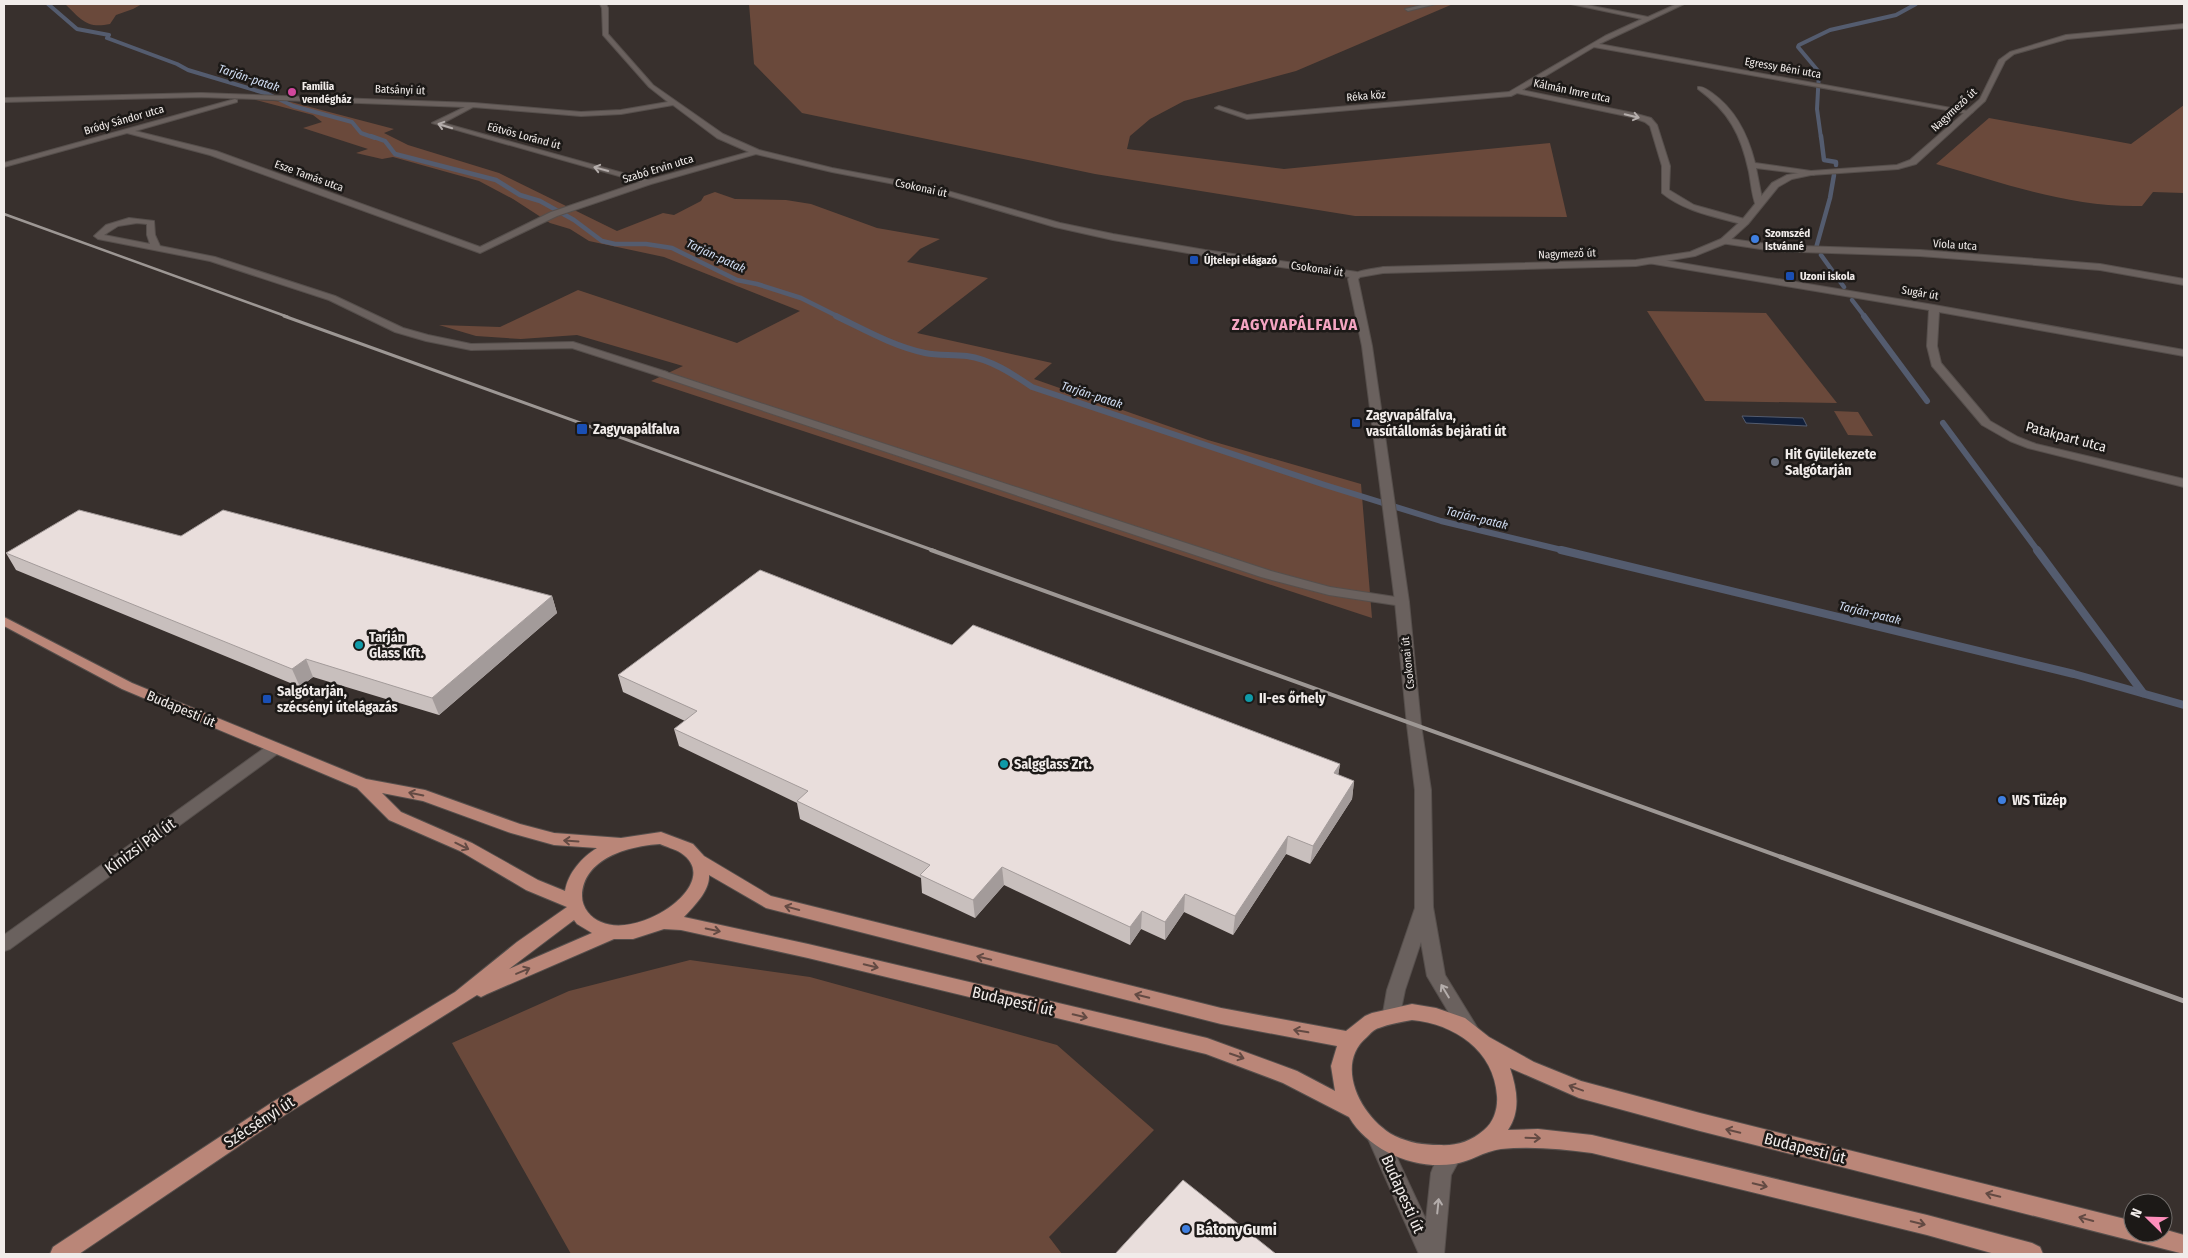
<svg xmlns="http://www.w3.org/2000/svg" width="2188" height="1258" viewBox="0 0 2188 1258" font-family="'Fira Sans Condensed',sans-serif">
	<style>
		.green { fill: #6a493b }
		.water { fill: #111f3a; stroke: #545c6f }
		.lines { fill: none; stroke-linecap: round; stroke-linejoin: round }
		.stream-far3 { stroke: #545c6f; stroke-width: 4 }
		.stream-far2 { stroke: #545c6f; stroke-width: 4.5 }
		.stream-far1 { stroke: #545c6f; stroke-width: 6 }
		.stream { stroke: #545c6f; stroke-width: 8 }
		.minor-casing { stroke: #564f4c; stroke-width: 2 }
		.tertiary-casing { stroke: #564f4c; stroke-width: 2 }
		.secondary-casing { stroke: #564f4c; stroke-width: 2 }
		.primary-casing { stroke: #564f4c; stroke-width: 2 }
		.minor { fill: #6a615e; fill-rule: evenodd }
		.tertiary { fill: #6a615e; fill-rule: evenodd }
		.secondary { fill: #6a615e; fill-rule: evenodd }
		.primary { fill: #ba8678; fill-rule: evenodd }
		.rail-far3 { stroke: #9d9794; stroke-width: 2.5 }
		.rail-far2 { stroke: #9d9794; stroke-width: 3 }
		.rail-far1 { stroke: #9d9794; stroke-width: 4 }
		.rail { stroke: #9d9794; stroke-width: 5 }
		.wall { fill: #c8bfbd }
		.shaded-wall { fill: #a39b9a }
		.building { fill: #e9dedc; stroke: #a39b9a }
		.oneway { stroke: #b4adab }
		.oneway2 { stroke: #634a43 }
		.hotel-dot { fill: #d1479c; stroke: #1c1917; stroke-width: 2 }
		.shop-dot { fill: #3f7fe0; stroke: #1c1917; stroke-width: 2 }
		.transit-dot { fill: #1a4fb4; stroke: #1c1917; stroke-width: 2 }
		.worship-dot { fill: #6b7280; stroke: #1c1917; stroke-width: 2 }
		.culture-dot { fill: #0f9aa8; stroke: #1c1917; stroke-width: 2 }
		.labels { text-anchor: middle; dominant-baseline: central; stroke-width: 5; stroke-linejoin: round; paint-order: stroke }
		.far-street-label { font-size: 11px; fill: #f1ecea; stroke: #1c1917 }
		.far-poi-label { font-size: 11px; font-weight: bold; fill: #f1ecea; stroke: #1c1917; text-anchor: start }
		.far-water-label { font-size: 12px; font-style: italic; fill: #d2dff5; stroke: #1c1917 }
		.poi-label { font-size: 14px; font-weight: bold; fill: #f1ecea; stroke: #1c1917; text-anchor: start }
		.street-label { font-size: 14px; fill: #f1ecea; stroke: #1c1917 }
		.far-district-label { font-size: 16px; font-weight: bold; letter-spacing: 1px; fill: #f4a5c2; stroke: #1c1917 }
		.near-street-label { font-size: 16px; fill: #f1ecea; stroke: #1c1917 }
		.near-poi-label { font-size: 16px; font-weight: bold; fill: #f1ecea; stroke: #1c1917; text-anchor: start }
	</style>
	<rect width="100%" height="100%" fill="#38302d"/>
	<!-- green -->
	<g class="green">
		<path d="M 65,4 L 142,4 L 133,9 L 116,15 L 110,24 C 86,29 81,19 65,4 Z"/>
		<path d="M 749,4 L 1453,4 L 1296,71 L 1184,101 L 1150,119 L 1130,136 L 1127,149 L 1284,169 L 1550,143 L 1567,217 L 1355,216 L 1095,174 L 802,113 L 754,64 Z"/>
		<path d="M 256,100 L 291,102 L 394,129 L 384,133 L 408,145 L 499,173 L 617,231 L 663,213 L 674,215 L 701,201 L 704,196 L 715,192 L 735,199 L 786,200 L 811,204 L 877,228 L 940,239 L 920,249 L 907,262 L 988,278 L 917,333 L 1052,363 L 1034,379 L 1208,440 L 1361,484 L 1372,618 L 651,381 L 683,366 L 577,335 L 521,339 L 476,336 L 439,325 L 500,327 L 578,290 L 737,343 L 800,311 L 664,257 L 589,241 L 570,229 L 550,223 L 513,199 L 479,181 L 393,157 L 382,159 L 356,153 L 368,149 L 303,128 L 322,122 L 313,115 Z"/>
		<path d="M 2184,105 L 2184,193 L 2153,192 L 2142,206 C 2071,208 2003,183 1936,164 L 1989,118 L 2131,144 Z"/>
		<path d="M 1647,311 L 1766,313 L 1837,403 L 1705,401 Z"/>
		<path d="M 1834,411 L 1858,412 L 1873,436 L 1848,435 Z"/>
		<path d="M 690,960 L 810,977 L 1057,1045 L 1154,1130 L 1049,1237 L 1062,1254 L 571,1254 L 452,1043 L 569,991 Z"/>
	</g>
	<!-- water -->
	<path class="water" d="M 1742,416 L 1803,418 L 1807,426 L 1746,423 Z"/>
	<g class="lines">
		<!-- stream-far3 -->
		<g class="stream-far3">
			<path d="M 48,4 L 77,29 L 109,35 L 107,38 L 177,64 L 188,70 L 268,94 L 293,106 L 352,122 L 361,133 L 375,138"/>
			<path d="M 1821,138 L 1817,109 L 1819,72 L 1798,47 L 1799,45 L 1830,30 L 1896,15 L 1916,4"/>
		</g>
		<!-- stream-far2 -->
		<g class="stream-far2">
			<path d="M 371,136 L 385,141 L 395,154 L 496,180 L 520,195 L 540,201 L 574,220 L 602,241 L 615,244 L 646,244 L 672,248 L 737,280 L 757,284 L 801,298 L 839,317"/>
			<path d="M 1821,136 L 1824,160 L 1836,162 L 1836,165"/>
			<path d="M 1816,248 L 1830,198 L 1834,175"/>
			<path d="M 1821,255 L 1844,287"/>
			<path d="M 1852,300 L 1865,317"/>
		</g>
		<!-- stream-far1 -->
		<g class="stream-far1">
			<path d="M 836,316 C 865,330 893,346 925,353 C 938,356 953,354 967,356 C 990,359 1013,374 1032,387 L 1325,485 L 1441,521 L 1566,551"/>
			<path d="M 1864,316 L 1927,401"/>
			<path d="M 1943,423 L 2038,551"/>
		</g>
		<!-- stream -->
		<g class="stream">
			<path d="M 1561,550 L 2074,674 L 2184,705"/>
			<path d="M 2037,550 L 2143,693"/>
		</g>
		<defs>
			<g id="minor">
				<path d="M 600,4 L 606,4 L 608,8 L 608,34 L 653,85 L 723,134 L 759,150 L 832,168 L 937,188 L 1060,223 L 1113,234 L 1205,250 L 1357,272 L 1362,275 L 1357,278 L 1205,256 L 1113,240 L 1055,227 L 936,192 L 832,172 L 756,154 L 651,184 L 557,216 L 480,253 L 210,155 L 127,133 L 4,167 L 4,163 L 235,99 L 237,100 L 237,102 L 135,131 L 216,151 L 480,247 L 551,212 L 640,182 L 432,123 L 465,107 L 201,97 L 4,102 L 4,98 L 201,93 L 474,103 L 581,112 L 621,110 L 668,102 L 649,87 L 603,35 L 602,8 ZM 673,105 L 717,138 L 749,152 L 648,180 L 443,123 L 473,107 L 581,116 L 621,114 Z"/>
				<path d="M 1426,4 L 1436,4 L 1408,11 L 1405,9 Z"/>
				<path d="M 1571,4 L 1582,4 L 1648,17 L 1677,4 L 1684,4 L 1599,44 L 1973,112 L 1969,114 L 1594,47 L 1522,90 L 1633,113 L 1651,118 L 1657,125 L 1670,166 L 1669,190 L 1694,205 L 1748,220 L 1749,222 L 1745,225 C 1717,217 1685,212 1662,193 L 1662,166 L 1650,126 L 1645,122 L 1631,117 L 1517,93 L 1511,96 L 1247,119 L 1215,108 L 1219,106 L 1247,115 L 1509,92 L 1605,36 L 1642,19 Z"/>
				<path d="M 1698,87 C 1703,86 1707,90 1712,93 C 1736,110 1748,135 1755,163 L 1811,171 L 1814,171 L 1814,175 L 1756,168 L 1763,204 L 1756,206 C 1752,196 1751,183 1749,172 C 1741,134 1729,112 1698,89 Z"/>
				<path d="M 129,218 L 154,221 L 155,235 L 160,246 L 215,257 L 335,296 L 403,328 L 428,335 L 471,344 L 573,342 L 667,372 L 668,374 L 667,376 L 659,376 L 572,348 L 471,350 L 426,341 L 395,332 L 329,300 L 210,261 L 98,239 L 94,236 L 106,225 ZM 137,223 L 147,224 L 147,235 L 150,244 L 104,235 L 118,226 Z"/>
				<path d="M 1724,238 L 1774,245 L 1920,250 L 2100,264 L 2184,279 L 2184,285 L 2100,270 L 1920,256 L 1774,251 L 1721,243 L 1721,239 Z"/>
				<path d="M 1651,258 L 1934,305 L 2184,350 L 2184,356 L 1939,312 L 1937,346 L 1941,363 L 1990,421 L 2018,437 L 2036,444 L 2184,479 L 2184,487 L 2028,448 L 2010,441 L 1982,425 L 1932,366 L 1927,346 L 1929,310 L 1648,263 L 1648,259 Z"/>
				<path d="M 275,743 L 280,744 L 283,748 L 280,752 L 10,949 L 4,951 L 4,935 L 270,744 Z"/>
				<path d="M 1376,1125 L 1383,1128 L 1426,1220 L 1431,1173 C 1435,1162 1441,1150 1452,1146 L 1459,1148 L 1462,1155 L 1451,1175 L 1444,1254 L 1419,1254 L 1366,1134 L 1369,1128 Z"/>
			</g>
			<path id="tertiary" d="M 663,371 L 1271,571 L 1330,587 L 1402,598 L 1409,602 L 1402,606 L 1329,595 L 1261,577 L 659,376 L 658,374 Z"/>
			<path id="secondary" d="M 2184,24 L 2184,28 L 2067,39 L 2014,54 L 2005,61 L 1985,101 L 1916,164 L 1898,169 L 1811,175 L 1792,179 L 1778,187 L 1748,224 L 1727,243 L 1695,256 L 1636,266 L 1383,273 L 1360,277 L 1358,279 L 1372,346 L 1409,602 L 1421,725 L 1431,790 L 1433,907 L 1445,975 L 1480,1032 L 1478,1038 L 1471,1040 L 1464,1038 L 1427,976 L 1421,942 L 1405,990 L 1399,1019 L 1392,1021 L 1385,1019 L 1383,1013 L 1387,990 L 1415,908 L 1415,790 L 1407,725 L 1395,602 L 1362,346 L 1348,279 C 1356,269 1371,270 1383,267 L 1636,260 L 1690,252 L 1721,239 L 1742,220 L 1772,183 L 1787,175 L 1811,171 L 1897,165 L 1910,160 L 1980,99 L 1999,60 L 2010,52 L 2066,35 Z"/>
			<path id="primary" d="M 4,617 L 132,683 L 366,779 L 425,790 L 520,824 L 554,833 L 621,838 L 661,832 L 693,844 L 704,856 L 771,896 L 1221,1008 L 1346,1031 L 1365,1016 L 1372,1013 L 1412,1004 L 1436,1008 L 1465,1018 L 1489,1037 L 1534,1062 L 1581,1081 L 1700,1113 L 2133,1221 L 2133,1233 L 2163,1233 L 2163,1229 L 2184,1235 L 2184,1254 L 1700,1131 L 1579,1098 L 1510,1068 C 1517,1089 1521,1111 1508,1130 L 1538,1129 L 1592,1135 L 1927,1215 L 2032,1243 L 2040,1247 L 2043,1254 L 1995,1254 L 1927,1235 L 1592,1153 C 1562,1149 1531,1146 1501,1149 C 1484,1151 1470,1162 1454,1164 C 1415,1170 1369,1151 1349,1117 L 1283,1083 L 1206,1054 L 808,958 L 681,930 L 664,929 L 633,939 L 614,939 L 487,994 L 481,997 L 477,995 L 285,1115 L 79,1254 L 50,1254 L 53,1247 L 271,1103 L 455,992 L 517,942 L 567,907 L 526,890 L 460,851 L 389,820 L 357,788 L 122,689 L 4,626 ZM 382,793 L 423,801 L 511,833 L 554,845 L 597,848 C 582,857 568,873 565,891 L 538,880 L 472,843 L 401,812 ZM 660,844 C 666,847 675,849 681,853 C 725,882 641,940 601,922 C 591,918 582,908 582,896 C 583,858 629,846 660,844 ZM 709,875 L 766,908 L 1221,1024 L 1337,1046 L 1331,1066 L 1335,1091 L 1297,1071 L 1207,1038 L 808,944 L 684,917 C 694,906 710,891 709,875 ZM 574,920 L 577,924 L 592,933 L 509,969 ZM 1412,1020 C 1454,1024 1494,1050 1497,1096 C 1498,1108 1494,1122 1484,1130 C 1470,1142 1456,1146 1439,1145 C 1423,1145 1410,1143 1395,1136 C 1362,1119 1333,1065 1367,1037 C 1370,1034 1374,1029 1379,1028 C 1389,1024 1401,1022 1412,1020 Z"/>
		</defs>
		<!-- minor casing -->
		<use href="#minor" class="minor-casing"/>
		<!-- tertiary casing -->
		<use href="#tertiary" class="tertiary-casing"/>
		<!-- secondary casing -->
		<use href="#secondary" class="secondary-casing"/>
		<!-- primary casing -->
		<use href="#primary" class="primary-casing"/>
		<!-- minor -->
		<use href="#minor" class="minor"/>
		<!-- tertiary -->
		<use href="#tertiary" class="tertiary"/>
		<!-- secondary -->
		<use href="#secondary" class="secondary"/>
		<!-- primary -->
		<use href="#primary" class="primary"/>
		<!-- rail-far3 -->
		<path class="rail-far3" d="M 4,214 L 288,317"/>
		<!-- rail-far2 -->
		<path class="rail-far2" d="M 284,316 L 935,551"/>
		<!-- rail-far1 -->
		<path class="rail-far1" d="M 931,550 L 1784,858"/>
		<!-- rail -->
		<path class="rail" d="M 1781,857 L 2184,1001"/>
	</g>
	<!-- wall -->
	<g class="wall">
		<path d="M 181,536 L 552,596 L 557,613 L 439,715 L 313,677 L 300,687 L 16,570 L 6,553 Z"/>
		<path d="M 952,645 L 1340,764 L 1338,775 L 1354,781 L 1352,799 L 1310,864 L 1286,854 L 1233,935 L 1184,912 L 1165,940 L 1141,929 L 1130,945 L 1004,885 L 975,918 L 922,893 L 921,878 L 800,819 L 797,803 L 679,746 L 674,729 L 685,721 L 623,692 L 618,675 Z"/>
	</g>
	<!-- shaded-wall -->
	<g class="shaded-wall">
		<path d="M 552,596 L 557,613 L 439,715 L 432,698 Z"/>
		<path d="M 306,659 L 313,677 L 300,687 L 292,669 Z"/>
		<path d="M 1340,764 L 1337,782 L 1334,773 Z"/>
		<path d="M 1354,781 L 1352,799 L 1310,864 L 1313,846 Z"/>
		<path d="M 1288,836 L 1286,854 L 1233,935 L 1235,916 Z"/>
		<path d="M 1002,867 L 1004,885 L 975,918 L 973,900 Z"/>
		<path d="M 1185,894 L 1184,912 L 1165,940 L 1165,922 Z"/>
		<path d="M 1142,911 L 1141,929 L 1130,945 L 1130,927 Z"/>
	</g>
	<!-- building -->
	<g class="building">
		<path d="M 79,510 L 181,536 L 223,510 L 552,596 L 432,698 L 306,659 L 292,669 L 6,553 Z"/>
		<path d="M 760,570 L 952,645 L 973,625 L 1340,764 L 1334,773 L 1354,781 L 1313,846 L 1288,836 L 1235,916 L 1185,894 L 1165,922 L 1142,911 L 1130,927 L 1002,867 L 973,900 L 920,875 L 930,865 L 797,801 L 808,791 L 674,729 L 697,711 L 618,675 Z"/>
		<path d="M 1183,1180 L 1276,1254 L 1115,1254 Z"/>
	</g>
	<!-- one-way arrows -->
	<defs><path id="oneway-shaft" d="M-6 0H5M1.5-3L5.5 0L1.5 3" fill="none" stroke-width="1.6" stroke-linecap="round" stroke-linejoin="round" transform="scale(1.25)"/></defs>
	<g class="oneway">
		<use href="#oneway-shaft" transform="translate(1632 116) rotate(14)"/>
		<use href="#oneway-shaft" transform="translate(445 126) rotate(-163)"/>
		<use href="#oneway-shaft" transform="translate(601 169) rotate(-165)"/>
		<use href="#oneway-shaft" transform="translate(1445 991) rotate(-121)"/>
		<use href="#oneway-shaft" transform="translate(1438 1206) rotate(-84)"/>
	</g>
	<g class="oneway2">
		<use href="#oneway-shaft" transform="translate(416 794) rotate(-169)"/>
		<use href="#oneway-shaft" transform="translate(571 841) rotate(-176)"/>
		<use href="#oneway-shaft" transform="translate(462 846) rotate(26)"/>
		<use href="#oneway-shaft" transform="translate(792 908) rotate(-165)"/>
		<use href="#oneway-shaft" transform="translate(713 930) rotate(12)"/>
		<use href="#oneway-shaft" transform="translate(984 958) rotate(-166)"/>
		<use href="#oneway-shaft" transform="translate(871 966) rotate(14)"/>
		<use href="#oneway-shaft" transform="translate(523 971) rotate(-23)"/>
		<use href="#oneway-shaft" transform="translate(1142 996) rotate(-166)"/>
		<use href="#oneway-shaft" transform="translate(1080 1016) rotate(13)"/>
		<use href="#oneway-shaft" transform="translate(1301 1031) rotate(-170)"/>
		<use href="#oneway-shaft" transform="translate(1237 1056) rotate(19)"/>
		<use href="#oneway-shaft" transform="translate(1576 1088) rotate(-160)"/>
		<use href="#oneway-shaft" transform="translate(1733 1131) rotate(-166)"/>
		<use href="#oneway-shaft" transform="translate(1533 1138) rotate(2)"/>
		<use href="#oneway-shaft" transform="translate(1760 1185) rotate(13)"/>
		<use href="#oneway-shaft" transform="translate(1993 1195) rotate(-166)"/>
		<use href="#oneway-shaft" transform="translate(2086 1219) rotate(-165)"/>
		<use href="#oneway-shaft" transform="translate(1918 1223) rotate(13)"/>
	</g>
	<!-- markers -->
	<circle class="hotel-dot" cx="292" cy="92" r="5"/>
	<g class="shop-dot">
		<circle cx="1755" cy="239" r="5"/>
		<circle cx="2002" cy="800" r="5"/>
		<circle cx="1186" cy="1229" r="5"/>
	</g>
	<g class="transit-dot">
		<rect x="1189" y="255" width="10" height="10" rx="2.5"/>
		<rect x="1785" y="271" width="10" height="10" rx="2.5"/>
		<rect x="1351" y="418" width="10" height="10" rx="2.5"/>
		<rect x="576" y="423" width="12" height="12" rx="2.5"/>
		<rect x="262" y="694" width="10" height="10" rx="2.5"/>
	</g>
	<circle class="worship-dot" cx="1775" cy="462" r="5"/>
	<g class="culture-dot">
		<circle cx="359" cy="645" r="5"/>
		<circle cx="1249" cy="698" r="5"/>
		<circle cx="1004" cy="764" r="5"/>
	</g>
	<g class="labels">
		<!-- far-street labels -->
		<g class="far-street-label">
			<text transform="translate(1783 68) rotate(10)">Egressy Béni utca</text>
			<text transform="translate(400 90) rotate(2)">Batsányi út</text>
			<text transform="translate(1572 91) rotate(12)">Kálmán Imre utca</text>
			<text transform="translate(1366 96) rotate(-5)">Réka köz</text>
			<text transform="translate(1954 110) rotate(-43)">Nagymező út</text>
			<text transform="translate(124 120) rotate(-16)">Bródy Sándor utca</text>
			<text transform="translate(524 136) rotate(15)">Eötvös Loránd út</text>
			<text transform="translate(658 169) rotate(-17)">Szabó Ervin utca</text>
			<text transform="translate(309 176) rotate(20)">Esze Tamás utca</text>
			<text transform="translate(921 188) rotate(12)">Csokonai út</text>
			<text transform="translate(1955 245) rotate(4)">Viola utca</text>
			<text transform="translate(1567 254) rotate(-2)">Nagymező út</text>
			<text transform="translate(1317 269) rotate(8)">Csokonai út</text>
			<text transform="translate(1920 293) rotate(10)">Sugár út</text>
			<text transform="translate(1408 663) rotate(-96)">Csokonai út</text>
		</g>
		<!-- far-poi labels -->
		<g class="far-poi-label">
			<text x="302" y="86">Familia<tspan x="302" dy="13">vendégház</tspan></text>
			<text x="1765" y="233">Szomszéd<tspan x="1765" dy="13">Istvánné</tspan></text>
			<text x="1204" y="260">Újtelepi elágazó</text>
			<text x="1800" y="276">Uzoni iskola</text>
		</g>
		<!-- far-water labels -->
		<g class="far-water-label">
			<text transform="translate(249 78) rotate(18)">Tarján-patak</text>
			<text transform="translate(716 256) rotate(25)">Tarján-patak</text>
			<text transform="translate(1092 395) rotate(18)">Tarján-patak</text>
			<text transform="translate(1477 518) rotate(14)">Tarján-patak</text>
			<text transform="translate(1870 613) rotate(14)">Tarján-patak</text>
		</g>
		<!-- poi labels -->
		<g class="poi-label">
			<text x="1366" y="415">Zagyvapálfalva,<tspan x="1366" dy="16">vasútállomás bejárati út</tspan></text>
			<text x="593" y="429">Zagyvapálfalva</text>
			<text x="1785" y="454">Hit Gyülekezete<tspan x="1785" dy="16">Salgótarján</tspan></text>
			<text x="369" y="637">Tarján<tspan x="369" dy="16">Glass Kft.</tspan></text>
			<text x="277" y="691">Salgótarján,<tspan x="277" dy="16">szécsényi útelágazás</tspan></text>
			<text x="1259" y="698">II-es őrhely</text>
			<text x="1014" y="764">Salgglass Zrt.</text>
			<text x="2012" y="800">WS Tüzép</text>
		</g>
		<!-- street labels -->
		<g class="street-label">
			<text transform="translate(2066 437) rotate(15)">Patakpart utca</text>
			<text transform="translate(181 709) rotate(23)">Budapesti út</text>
		</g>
		<!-- far-district labels -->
		<g class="far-district-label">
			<text x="1295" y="324">ZAGYVAPÁLFALVA</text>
		</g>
		<!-- near-street labels -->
		<g class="near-street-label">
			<text transform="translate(140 846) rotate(-36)">Kinizsi Pál út</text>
			<text transform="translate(1013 1001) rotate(13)">Budapesti út</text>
			<text transform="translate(259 1122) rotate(-33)">Szécsényi út</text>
			<text transform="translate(1805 1148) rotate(14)">Budapesti út</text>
			<text transform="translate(1403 1194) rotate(66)">Budapesti út</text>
		</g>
		<!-- near-poi labels -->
		<g class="near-poi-label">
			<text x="1196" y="1229">BátonyGumi</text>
		</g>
	</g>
	<!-- border -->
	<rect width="2188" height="1258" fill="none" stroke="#f1ecea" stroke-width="10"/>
	<!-- north arrow -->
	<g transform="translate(2148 1218) rotate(293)"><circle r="24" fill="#1c1917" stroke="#716d6b"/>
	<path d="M0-4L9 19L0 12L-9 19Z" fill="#fe8ebb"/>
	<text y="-8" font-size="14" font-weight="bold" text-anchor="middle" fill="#f1ecea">N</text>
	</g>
</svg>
